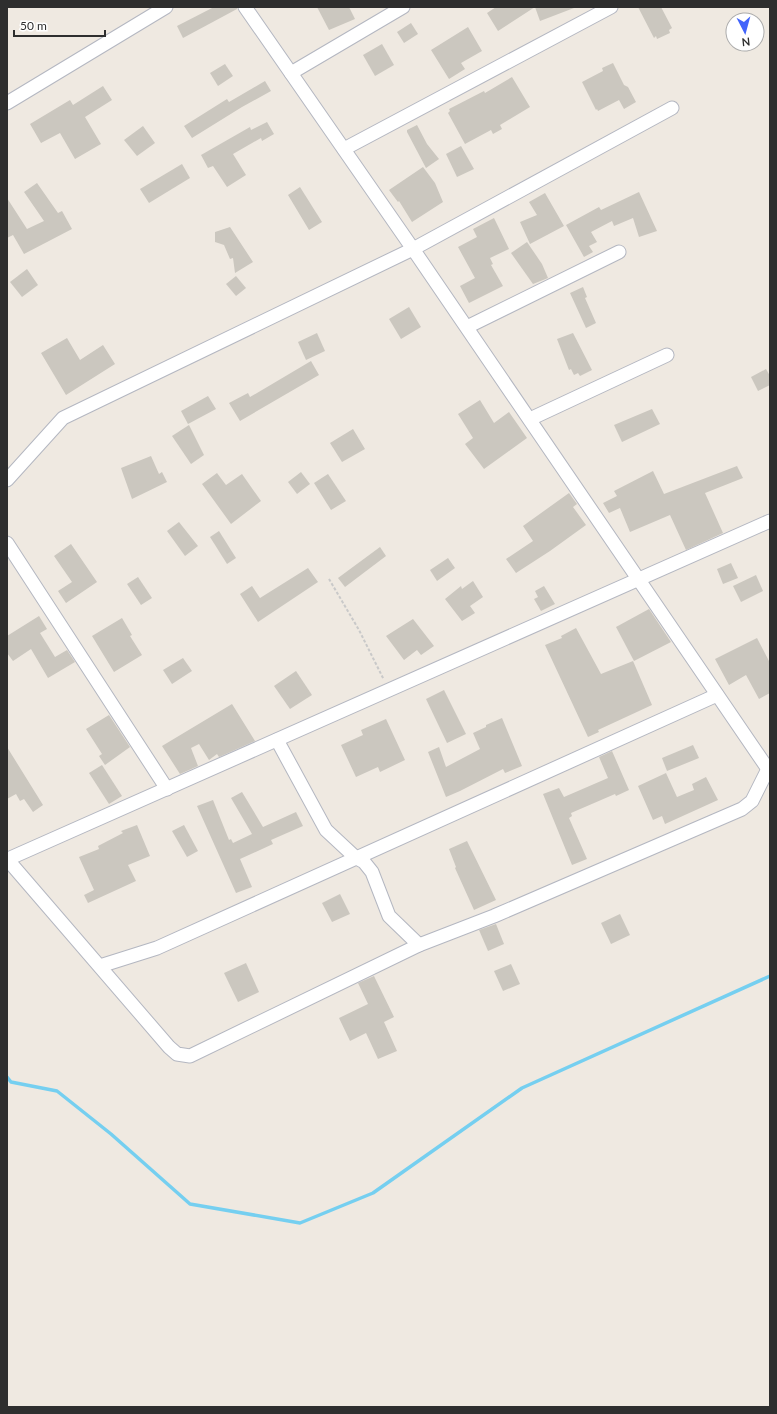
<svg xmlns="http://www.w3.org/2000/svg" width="777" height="1414" viewBox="0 0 777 1414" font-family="Lato,sans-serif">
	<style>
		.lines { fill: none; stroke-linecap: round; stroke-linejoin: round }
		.stream { stroke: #75cff0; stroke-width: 3.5 }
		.building { fill: #cbc7bf }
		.minor-casing { stroke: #b4b7c1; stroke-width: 15 }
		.path { stroke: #c9c9c9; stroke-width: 2; stroke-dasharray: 3 2; stroke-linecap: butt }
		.minor { stroke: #fff; stroke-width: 13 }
	</style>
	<rect width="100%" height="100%" fill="#efe9e1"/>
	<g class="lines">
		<!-- stream -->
		<path class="stream" d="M 7,1077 L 11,1082 L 57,1091 L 111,1134 L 190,1204 L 300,1223 L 373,1193 L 522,1088 L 770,976"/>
	</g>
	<!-- building -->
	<g class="building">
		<path d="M 214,7 L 237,7 L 237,9 L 183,38 L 177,26 Z"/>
		<path d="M 317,7 L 349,7 L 355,19 L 329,30 Z"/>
		<path d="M 496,7 L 574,7 L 574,8 L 540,21 L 535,7 L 498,31 L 487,13 Z"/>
		<path d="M 638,7 L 661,7 L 672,28 L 669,30 L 670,33 L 657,39 L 656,36 L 654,38 Z"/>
		<path d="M 411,23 L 418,34 L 404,43 L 397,32 Z"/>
		<path d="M 468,27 L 482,51 L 461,63 L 465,69 L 449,79 L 431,50 Z"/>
		<path d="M 382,44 L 394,65 L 375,76 L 363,55 Z"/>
		<path d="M 613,63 L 624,85 L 628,87 L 636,102 L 624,109 L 619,100 L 598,111 L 597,109 L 596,110 L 582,82 L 603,71 L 602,68 Z"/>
		<path d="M 225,64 L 233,76 L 218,86 L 210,73 Z"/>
		<path d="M 512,77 L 530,107 L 500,125 L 502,129 L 493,134 L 491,130 L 465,144 L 448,113 L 450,111 L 449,109 L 484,91 L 485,93 Z"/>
		<path d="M 265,81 L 271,91 L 242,107 L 192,138 L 184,126 L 227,99 L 229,102 Z"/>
		<path d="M 103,86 L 112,100 L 85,117 L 101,144 L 75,159 L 60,133 L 41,143 L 30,124 L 70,100 L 73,105 Z"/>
		<path d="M 267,122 L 274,134 L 262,141 L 261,138 L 233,154 L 246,175 L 227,187 L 213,166 L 208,168 L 201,155 L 250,127 L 251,130 Z"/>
		<path d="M 417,125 L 427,144 L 439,159 L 426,168 L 407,132 L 407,130 Z"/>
		<path d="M 143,126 L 155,143 L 137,156 L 124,140 Z"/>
		<path d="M 461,146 L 474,169 L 457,177 L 446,154 Z"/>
		<path d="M 182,164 L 190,178 L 149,203 L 140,189 Z"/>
		<path d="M 423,167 L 435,183 L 443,202 L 412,222 L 399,201 L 398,202 L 389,190 Z"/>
		<path d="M 37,183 L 58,213 L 62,211 L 72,229 L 24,254 L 13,235 L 7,238 L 7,198 L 27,229 L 44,221 L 24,192 Z"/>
		<path d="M 300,187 L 322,222 L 309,230 L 288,195 Z"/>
		<path d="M 639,192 L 657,231 L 639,237 L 633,218 L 614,226 L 612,221 L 591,232 L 597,242 L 589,246 L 593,252 L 584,257 L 566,225 L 599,207 L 601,210 Z"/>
		<path d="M 545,193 L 564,226 L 530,244 L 520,222 L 537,215 L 529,202 Z"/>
		<path d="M 494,218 L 509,249 L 490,258 L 493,264 L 491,265 L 503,286 L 469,303 L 460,286 L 475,278 L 458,247 L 477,237 L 473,229 Z"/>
		<path d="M 230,227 L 253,262 L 235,273 L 233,258 L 230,259 L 224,245 L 215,242 L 215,232 Z"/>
		<path d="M 527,242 L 542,264 L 548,278 L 533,284 L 511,253 Z"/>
		<path d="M 27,269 L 38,285 L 22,297 L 10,282 Z"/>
		<path d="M 236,276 L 246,288 L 236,296 L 226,284 Z"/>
		<path d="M 583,287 L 587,297 L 585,298 L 596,323 L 586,328 L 570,293 Z"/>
		<path d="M 409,307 L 421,327 L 401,339 L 389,319 Z"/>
		<path d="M 317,333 L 325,351 L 306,360 L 298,342 Z"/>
		<path d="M 573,333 L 592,370 L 580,376 L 578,373 L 574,375 L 571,369 L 569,370 L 557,339 Z"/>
		<path d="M 67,338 L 80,360 L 103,345 L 115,364 L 66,395 L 41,353 Z"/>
		<path d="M 311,361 L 319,375 L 240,421 L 229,403 L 248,393 L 250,397 L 257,393 Z"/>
		<path d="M 766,369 L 770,376 L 770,385 L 758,391 L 751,377 Z"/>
		<path d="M 208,396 L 216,409 L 188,424 L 181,411 Z"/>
		<path d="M 480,400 L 494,423 L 509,412 L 527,438 L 484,469 L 465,444 L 473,438 L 458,414 Z"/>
		<path d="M 652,409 L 660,424 L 622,442 L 614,425 Z"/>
		<path d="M 189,425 L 204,455 L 191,464 L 172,436 Z"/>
		<path d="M 353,429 L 365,449 L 342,462 L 330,443 Z"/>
		<path d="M 151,456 L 159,474 L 162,472 L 167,482 L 132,499 L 121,468 Z"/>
		<path d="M 737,466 L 743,478 L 705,493 L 723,533 L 686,550 L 670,515 L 630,532 L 620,508 L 609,513 L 603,503 L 617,496 L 614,491 L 653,471 L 664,494 Z"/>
		<path d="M 301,472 L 310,484 L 297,494 L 288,482 Z"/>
		<path d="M 217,473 L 226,485 L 242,474 L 261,501 L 231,524 L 202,484 Z"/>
		<path d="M 328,474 L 346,501 L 331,510 L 314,483 Z"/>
		<path d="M 569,493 L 577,504 L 573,507 L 586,525 L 550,551 L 516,573 L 506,559 L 533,541 L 523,526 Z"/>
		<path d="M 179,522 L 198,546 L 185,556 L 167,531 Z"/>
		<path d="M 219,531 L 236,558 L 227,564 L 210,537 Z"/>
		<path d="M 71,544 L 97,582 L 66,603 L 58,591 L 72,582 L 54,556 Z"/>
		<path d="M 380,547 L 386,556 L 345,587 L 338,578 Z"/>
		<path d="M 448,558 L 455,568 L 437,581 L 430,570 Z"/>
		<path d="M 731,563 L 738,578 L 723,584 L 717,569 Z"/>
		<path d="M 308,568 L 318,582 L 258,622 L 240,594 L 252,586 L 260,598 Z"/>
		<path d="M 756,575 L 763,591 L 741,602 L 733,586 Z"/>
		<path d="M 138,577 L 152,598 L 141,605 L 127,584 Z"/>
		<path d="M 473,581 L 483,597 L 470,606 L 475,613 L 462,621 L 445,599 L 461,586 L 462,589 Z"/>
		<path d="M 544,586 L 555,604 L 541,611 L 534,599 L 538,597 L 535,591 Z"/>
		<path d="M 649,609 L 671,642 L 634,661 L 616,627 Z"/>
		<path d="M 39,616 L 47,629 L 40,633 L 55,657 L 67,650 L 75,662 L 48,678 L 31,649 L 13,661 L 7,653 L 7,636 Z"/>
		<path d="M 122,618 L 132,635 L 130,636 L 142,655 L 114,672 L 92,636 Z"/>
		<path d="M 413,619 L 434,646 L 421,655 L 417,650 L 404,660 L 386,636 Z"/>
		<path d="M 576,628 L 601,674 L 633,661 L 652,705 L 598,730 L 599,732 L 588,737 L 545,645 L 562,638 L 561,636 Z"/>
		<path d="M 757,638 L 770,663 L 770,693 L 759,699 L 746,675 L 729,685 L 715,659 Z"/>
		<path d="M 183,658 L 192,671 L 172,684 L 163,670 Z"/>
		<path d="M 296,671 L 312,695 L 290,709 L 274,686 Z"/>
		<path d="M 444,690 L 466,734 L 447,743 L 426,699 Z"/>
		<path d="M 232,704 L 255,741 L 219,757 L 217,754 L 209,760 L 199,744 L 191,748 L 198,766 L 180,774 L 162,746 Z"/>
		<path d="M 109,715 L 130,747 L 105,765 L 99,756 L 102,754 L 86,729 Z"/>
		<path d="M 502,718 L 522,766 L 505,773 L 503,769 L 460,791 L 446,797 L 428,752 L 439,747 L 446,767 L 480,749 L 473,733 L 486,727 L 486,725 Z"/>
		<path d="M 386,719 L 405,760 L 380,772 L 378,767 L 356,777 L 341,745 L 363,735 L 361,730 Z"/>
		<path d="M 693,745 L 699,758 L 667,771 L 662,758 Z"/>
		<path d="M 7,747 L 43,805 L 33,812 L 24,799 L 20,801 L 16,794 L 7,799 Z"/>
		<path d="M 612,751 L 629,790 L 616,796 L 615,794 L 571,813 L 572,816 L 569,818 L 587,859 L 572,865 L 543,794 L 559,788 L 564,797 L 608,778 L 599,757 Z"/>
		<path d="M 102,765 L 122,796 L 109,804 L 89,773 Z"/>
		<path d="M 666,773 L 677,797 L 694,790 L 692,784 L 706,777 L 718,800 L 665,824 L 662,816 L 653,820 L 638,786 Z"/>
		<path d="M 242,792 L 263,827 L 296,812 L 303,826 L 271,840 L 273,844 L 240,859 L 252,887 L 236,893 L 197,806 L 213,800 L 229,840 L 231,839 L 233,843 L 252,834 L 231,798 Z"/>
		<path d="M 137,825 L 150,856 L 128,865 L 136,881 L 88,903 L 84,895 L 94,890 L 79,857 L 99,849 L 98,846 L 123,833 L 121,831 Z"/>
		<path d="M 184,825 L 198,851 L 187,857 L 172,831 Z"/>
		<path d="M 467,841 L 496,900 L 474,910 L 455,868 L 456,867 L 449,849 Z"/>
		<path d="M 340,894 L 350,914 L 332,922 L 322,903 Z"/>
		<path d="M 620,914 L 630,935 L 611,944 L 601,923 Z"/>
		<path d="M 496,924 L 504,944 L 488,951 L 479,930 Z"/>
		<path d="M 246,963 L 259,992 L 238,1002 L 224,973 Z"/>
		<path d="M 511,964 L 520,984 L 503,991 L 494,971 Z"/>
		<path d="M 374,976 L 394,1017 L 384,1022 L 397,1051 L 378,1059 L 366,1033 L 350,1041 L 339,1018 L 368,1004 L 358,983 Z"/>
	</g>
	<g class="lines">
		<defs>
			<g id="minor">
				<path d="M 245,7 L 413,249 L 770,772"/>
				<path d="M 291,73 L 403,7"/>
				<path d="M 7,103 L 166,7"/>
				<path d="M 344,149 L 611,7"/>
				<path d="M 467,327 L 619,252"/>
				<path d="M 530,419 L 667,355"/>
				<path d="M 7,480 L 63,418 L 413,249 L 672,108"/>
				<path d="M 7,543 L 167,789"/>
				<path d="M 277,740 L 326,830 L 355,857 L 364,862 L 372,872 L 389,916 L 419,945"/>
				<path d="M 7,859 L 169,1047 L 177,1054 L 190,1056 L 419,945 L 494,916 L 742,809 L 752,801 L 768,769"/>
				<path d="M 8,859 L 770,521"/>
				<path d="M 100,966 L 157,948 L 717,695"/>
			</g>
		</defs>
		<!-- minor casing -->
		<use href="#minor" class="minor-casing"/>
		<!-- path -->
		<path class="path" d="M 329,579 L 359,630 L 384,680"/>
		<!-- minor -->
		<use href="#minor" class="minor"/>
	</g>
	<!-- border -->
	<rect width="777" height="1414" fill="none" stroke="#2e2e2e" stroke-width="16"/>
	<!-- north arrow -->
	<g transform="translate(745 32) rotate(174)"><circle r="19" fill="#ffffff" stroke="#ababab"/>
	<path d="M0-3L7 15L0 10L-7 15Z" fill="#4264fb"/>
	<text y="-6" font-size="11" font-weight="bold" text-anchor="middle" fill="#2e2e2e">N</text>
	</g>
	<!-- scale -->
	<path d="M14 30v6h91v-6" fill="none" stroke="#2e2e2e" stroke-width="2"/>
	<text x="20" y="30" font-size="12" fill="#2e2e2e" stroke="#ffffff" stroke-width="3" paint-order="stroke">50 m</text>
</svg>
